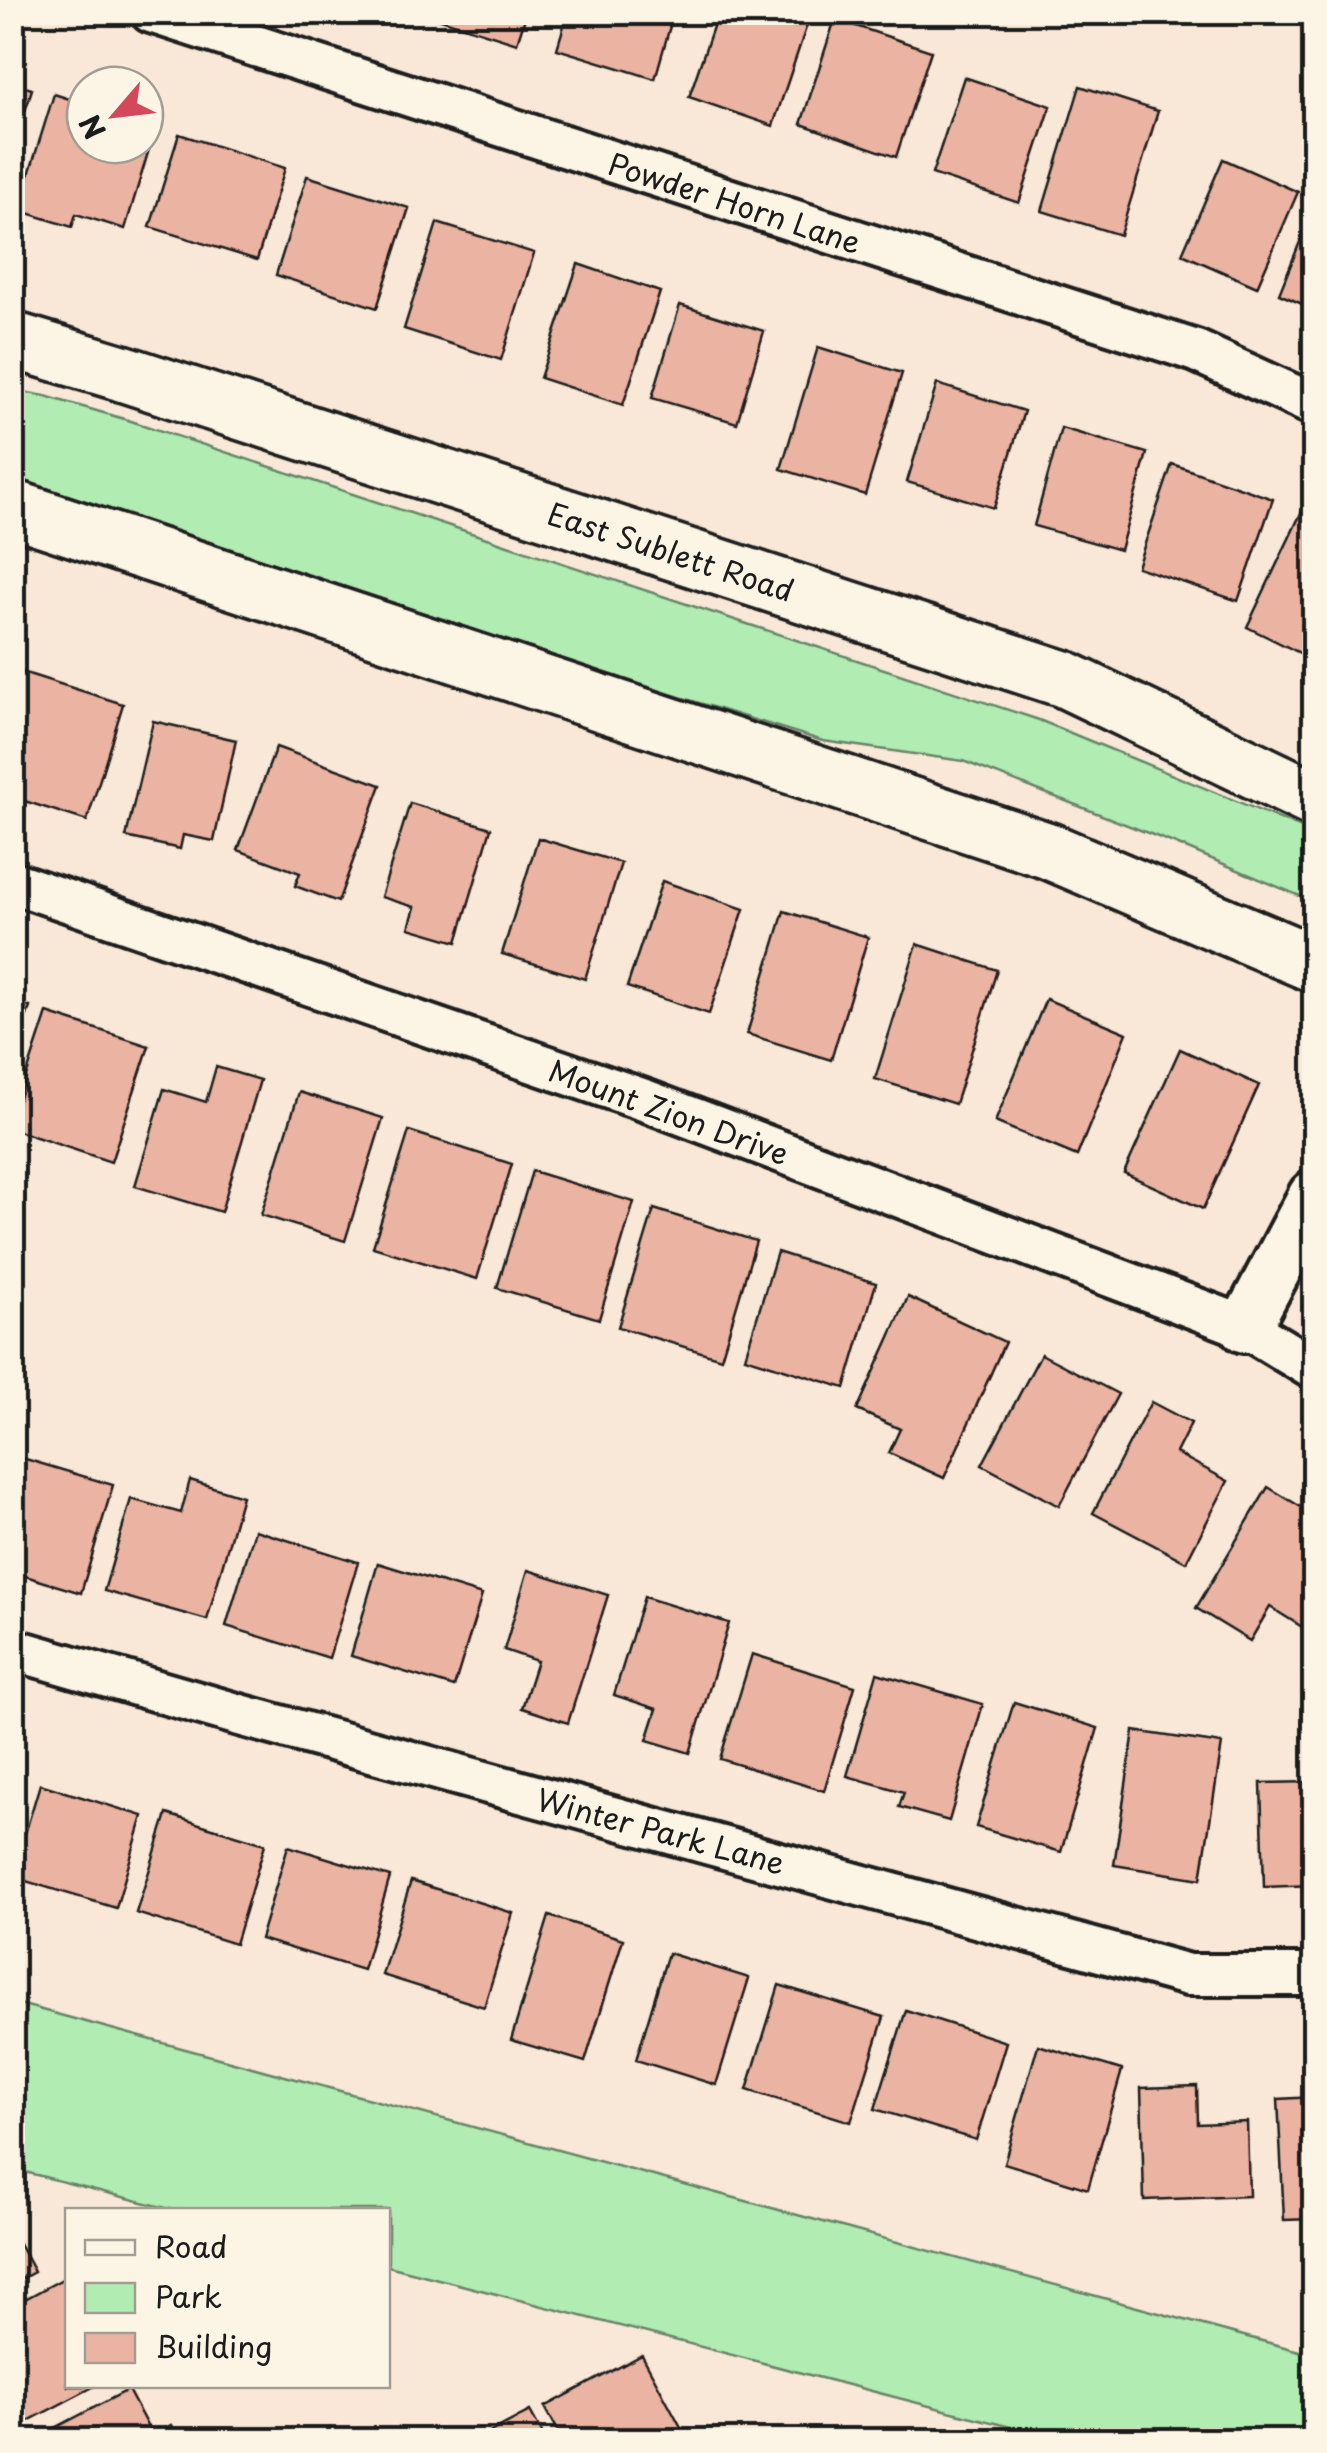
<svg xmlns="http://www.w3.org/2000/svg" width="1327" height="2453" viewBox="0 0 1327 2453" font-family="'Playpen Sans',sans-serif">
	<style>
		.green { fill: #b1ecb2; stroke: #668467; stroke-width: 2.5 }
		.building { fill: #ebb3a1; stroke: #1c1c1c; stroke-width: 2.5 }
		.lines { fill: none; stroke-linecap: round; stroke-linejoin: round }
		.minor-casing { stroke: #1c1c1c; stroke-width: 48 }
		.tertiary-casing { stroke: #1c1c1c; stroke-width: 58 }
		.secondary-casing { stroke: #1c1c1c; stroke-width: 62 }
		.minor { stroke: #fcf5e5; stroke-width: 40 }
		.tertiary { stroke: #fcf5e5; stroke-width: 50 }
		.secondary { stroke: #fcf5e5; stroke-width: 55 }
		.labels { text-anchor: middle; dominant-baseline: central; stroke-width: 8; stroke-linejoin: round; paint-order: stroke }
		.street-label { font-size: 30px; fill: #1c1c1c; stroke: #fcf5e5 }
	</style>
	<rect width="100%" height="100%" fill="#f9e8d7"/>
	<filter id="ink" filterUnits="userSpaceOnUse"><feTurbulence type="fractalNoise" baseFrequency=".01" numOctaves="2"/><feDisplacementMap in="SourceGraphic" scale="20" xChannelSelector="R" yChannelSelector="G"/><feConvolveMatrix kernelMatrix="1 2 1 2 8 2 1 2 1" color-interpolation-filters="sRGB"/></filter>
	<g filter="url(#ink)">
		<!-- green -->
		<g class="green">
			<path d="M 13,390 L 45,396 L 128,420 L 1039,720 L 1314,833 L 1314,902 L 1176,844 L 963,761 L 823,741 L 667,693 L 13,477 Z"/>
			<path d="M 12,2002 L 1314,2355 L 1314,2440 L 1061,2440 L 388,2266 L 388,2210 L 174,2210 L 13,2169 Z"/>
		</g>
		<!-- building -->
		<g class="building">
			<path d="M 432,12 L 527,12 L 517,43 L 431,16 Z"/>
			<path d="M 568,12 L 674,12 L 655,79 L 557,49 Z"/>
			<path d="M 718,12 L 811,13 L 773,126 L 689,97 Z"/>
			<path d="M 835,19 L 931,51 L 896,157 L 801,124 Z"/>
			<path d="M 964,77 L 1051,106 L 1019,203 L 932,174 Z"/>
			<path d="M 12,83 L 32,89 L 12,153 Z"/>
			<path d="M 1080,86 L 1158,111 L 1120,235 L 1042,211 Z"/>
			<path d="M 54,94 L 85,104 L 85,145 L 145,145 L 145,123 L 156,126 L 125,229 L 76,214 L 72,227 L 18,210 Z"/>
			<path d="M 179,134 L 285,168 L 257,260 L 150,227 Z"/>
			<path d="M 1223,159 L 1298,192 L 1257,287 L 1182,254 Z"/>
			<path d="M 307,176 L 409,208 L 377,308 L 276,275 Z"/>
			<path d="M 1314,207 L 1314,309 L 1279,294 Z"/>
			<path d="M 437,223 L 534,253 L 501,360 L 404,329 Z"/>
			<path d="M 578,264 L 660,292 L 623,405 L 540,378 Z"/>
			<path d="M 680,305 L 764,331 L 737,423 L 652,398 Z"/>
			<path d="M 818,347 L 902,373 L 865,495 L 781,469 Z"/>
			<path d="M 937,384 L 1024,411 L 994,508 L 907,482 Z"/>
			<path d="M 1061,428 L 1147,453 L 1120,550 L 1034,526 Z"/>
			<path d="M 1172,464 L 1273,499 L 1238,601 L 1137,567 Z"/>
			<path d="M 1303,509 L 1314,514 L 1314,660 L 1247,627 Z"/>
			<path d="M 19,671 L 123,704 L 87,821 L 12,797 L 12,691 Z"/>
			<path d="M 153,721 L 236,740 L 214,841 L 183,835 L 180,849 L 126,837 Z"/>
			<path d="M 276,747 L 381,785 L 338,902 L 295,886 L 300,873 L 238,850 Z"/>
			<path d="M 410,803 L 491,828 L 457,942 L 409,928 L 415,907 L 381,897 Z"/>
			<path d="M 538,838 L 621,863 L 585,979 L 502,954 Z"/>
			<path d="M 662,881 L 744,909 L 709,1014 L 627,987 Z"/>
			<path d="M 784,911 L 868,937 L 831,1060 L 747,1034 Z"/>
			<path d="M 917,944 L 997,970 L 955,1104 L 875,1079 Z"/>
			<path d="M 1046,999 L 1127,1033 L 1077,1156 L 995,1122 Z"/>
			<path d="M 12,1001 L 30,1007 L 12,1057 Z"/>
			<path d="M 47,1013 L 149,1046 L 111,1162 L 12,1129 L 12,1119 Z"/>
			<path d="M 1180,1049 L 1259,1085 L 1203,1209 L 1124,1173 Z"/>
			<path d="M 216,1067 L 260,1080 L 221,1212 L 135,1186 L 164,1089 L 206,1102 Z"/>
			<path d="M 299,1092 L 383,1118 L 345,1241 L 261,1215 Z"/>
			<path d="M 409,1131 L 512,1164 L 477,1279 L 373,1247 Z"/>
			<path d="M 532,1171 L 634,1202 L 599,1319 L 497,1288 Z"/>
			<path d="M 654,1209 L 756,1241 L 721,1358 L 618,1327 Z"/>
			<path d="M 777,1252 L 876,1283 L 845,1388 L 745,1357 Z"/>
			<path d="M 908,1297 L 1005,1342 L 944,1478 L 889,1453 L 900,1429 L 857,1410 Z"/>
			<path d="M 1041,1354 L 1118,1394 L 1059,1506 L 982,1465 Z"/>
			<path d="M 1151,1402 L 1191,1423 L 1176,1453 L 1228,1481 L 1186,1562 L 1093,1513 Z"/>
			<path d="M 12,1455 L 113,1485 L 81,1593 L 12,1572 Z"/>
			<path d="M 190,1480 L 242,1496 L 207,1620 L 104,1591 L 131,1499 L 181,1513 Z"/>
			<path d="M 1268,1487 L 1314,1515 L 1314,1618 L 1307,1630 L 1270,1607 L 1250,1641 L 1196,1608 Z"/>
			<path d="M 255,1530 L 358,1562 L 329,1658 L 226,1626 Z"/>
			<path d="M 378,1563 L 482,1595 L 454,1687 L 351,1656 Z"/>
			<path d="M 528,1570 L 608,1595 L 568,1723 L 522,1708 L 537,1661 L 504,1650 Z"/>
			<path d="M 644,1597 L 729,1623 L 690,1753 L 647,1740 L 657,1709 L 614,1695 Z"/>
			<path d="M 752,1654 L 855,1686 L 824,1791 L 720,1759 Z"/>
			<path d="M 877,1673 L 983,1704 L 949,1821 L 899,1807 L 904,1792 L 847,1776 Z"/>
			<path d="M 1014,1702 L 1098,1728 L 1061,1852 L 976,1827 Z"/>
			<path d="M 1134,1731 L 1222,1744 L 1201,1879 L 1114,1865 Z"/>
			<path d="M 1314,1782 L 1314,1885 L 1264,1887 L 1261,1783 Z"/>
			<path d="M 40,1784 L 143,1816 L 116,1908 L 12,1877 Z"/>
			<path d="M 167,1814 L 265,1844 L 235,1944 L 136,1913 Z"/>
			<path d="M 288,1846 L 390,1877 L 363,1970 L 260,1939 Z"/>
			<path d="M 411,1881 L 513,1913 L 484,2007 L 382,1975 Z"/>
			<path d="M 549,1916 L 623,1939 L 585,2062 L 511,2040 Z"/>
			<path d="M 668,1953 L 749,1978 L 716,2085 L 636,2060 Z"/>
			<path d="M 779,1985 L 884,2017 L 851,2122 L 747,2090 Z"/>
			<path d="M 906,2010 L 1006,2042 L 976,2140 L 875,2109 Z"/>
			<path d="M 1038,2045 L 1122,2070 L 1088,2189 L 1004,2163 Z"/>
			<path d="M 1197,2086 L 1198,2124 L 1247,2122 L 1249,2196 L 1144,2200 L 1141,2088 Z"/>
			<path d="M 1314,2097 L 1314,2219 L 1284,2220 L 1278,2099 Z"/>
			<path d="M 12,2231 L 34,2272 L 12,2284 Z"/>
			<path d="M 68,2276 L 68,2386 L 95,2386 L 26,2422 L 12,2396 L 12,2306 Z"/>
			<path d="M 642,2355 L 688,2440 L 563,2440 L 545,2407 Z"/>
			<path d="M 128,2390 L 152,2435 L 171,2425 L 179,2440 L 32,2440 Z"/>
			<path d="M 530,2411 L 546,2440 L 475,2440 Z"/>
		</g>
		<g class="lines">
			<defs>
				<g id="minor">
					<path d="M 151,12 L 1196,351 L 1314,405"/>
					<path d="M 12,882 L 647,1101 L 1245,1327 L 1314,1369"/>
					<path d="M 12,1649 L 240,1715 L 1188,1975 L 1314,1975"/>
				</g>
				<path id="tertiary" d="M 1245,1327 L 1314,1196"/>
				<g id="secondary">
					<path d="M 12,340 L 122,373 L 1064,679 L 1314,799"/>
					<path d="M 12,508 L 1049,851 L 1314,964"/>
				</g>
			</defs>
			<!-- minor casing -->
			<use href="#minor" class="minor-casing"/>
			<!-- tertiary casing -->
			<use href="#tertiary" class="tertiary-casing"/>
			<!-- secondary casing -->
			<use href="#secondary" class="secondary-casing"/>
			<!-- minor -->
			<use href="#minor" class="minor"/>
			<!-- tertiary -->
			<use href="#tertiary" class="tertiary"/>
			<!-- secondary -->
			<use href="#secondary" class="secondary"/>
		</g>
	</g>
	<g class="labels">
		<!-- street labels -->
		<g class="street-label">
			<text transform="translate(735 202) rotate(18)">Powder Horn Lane</text>
			<text transform="translate(671 551) rotate(18)">East Sublett Road</text>
			<text transform="translate(669 1111) rotate(20)">Mount Zion Drive</text>
			<text transform="translate(661 1830) rotate(15)">Winter Park Lane</text>
		</g>
	</g>
	<!-- margin -->
	<rect width="1327" height="2453" fill="none" stroke="#fcf5e5" stroke-width="50"/>
	<rect x="25" y="25" width="1277" height="2403" fill="none" stroke="#1c1c1c" stroke-width="4" filter="url(#ink)"/>
	<!-- legend -->
	<rect x="65" y="2208" width="325" height="180" fill="#fcf5e5" stroke="#a29e95" stroke-width="2.5"/>
	<rect x="85" y="2240" width="50" height="15" fill="#fcf5e5" stroke="#a29e95" stroke-width="2.5"/>
	<text x="155" y="2258" font-size="30" fill="#1c1c1c">Road</text>
	<rect x="85" y="2283" width="50" height="30" fill="#b1ecb2" stroke="#a29e95" stroke-width="2.5"/>
	<text x="155" y="2308" font-size="30" fill="#1c1c1c">Park</text>
	<rect x="85" y="2333" width="50" height="30" fill="#ebb3a1" stroke="#a29e95" stroke-width="2.5"/>
	<text x="155" y="2358" font-size="30" fill="#1c1c1c">Building</text>
	<!-- north arrow -->
	<g transform="translate(115 115) rotate(242)"><circle r="48" fill="#fcf5e5" stroke="#a29e95" stroke-width="2.5"/>
	<path d="M0-8L18 38L0 25L-18 38Z" fill="#d1495b"/>
	<text y="-15" font-size="28" font-weight="bold" text-anchor="middle" fill="#1c1c1c">N</text>
	</g>
</svg>
